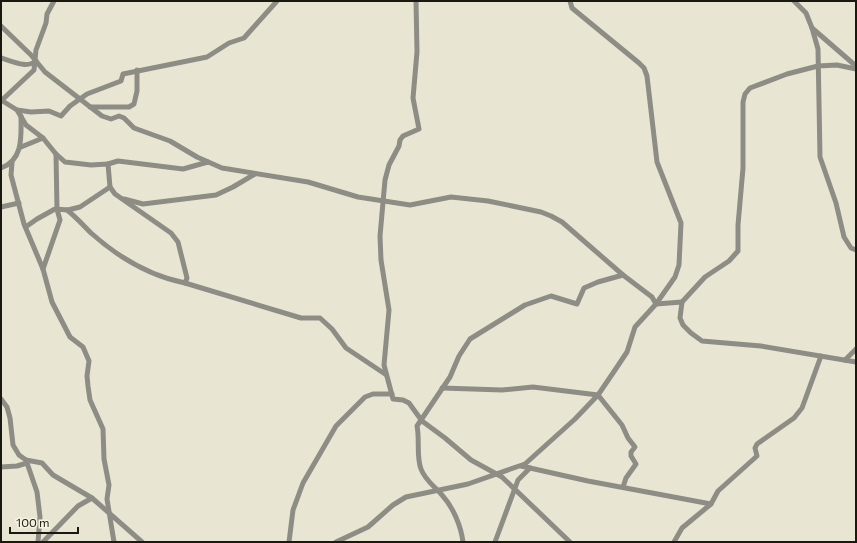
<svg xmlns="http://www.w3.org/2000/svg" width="857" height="543" viewBox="0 0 857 543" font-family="Commissioner,sans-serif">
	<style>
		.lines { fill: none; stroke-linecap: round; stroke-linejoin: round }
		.minor { stroke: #8e8d85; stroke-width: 5 }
	</style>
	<rect width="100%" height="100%" fill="#e8e6d2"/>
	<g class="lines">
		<!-- minor -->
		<g class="minor">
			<path d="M 416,1 L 417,52 L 413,98 L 419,129 L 403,136 L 400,140 L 399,146 L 389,165 L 385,180 L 380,236 L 381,260 L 389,310 L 384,365 L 393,399 L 403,400 L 409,403 L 422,421 L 445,438 L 471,460 L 502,477 L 570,542"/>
			<path d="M 794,1 L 806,13 L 812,28 L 856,66"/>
			<path d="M 1,26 L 31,55 L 45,72 L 102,116 L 111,119 L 119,116 L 124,118 L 134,128 L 170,141 L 197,157 L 222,168 L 308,182 L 358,197 L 410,205 L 451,197 L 488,201 L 541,212 L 551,216 L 562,222 L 623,275 L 652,297 L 656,304"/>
			<path d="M 812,28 L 818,49 L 820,157 L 836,203 L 844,237 L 851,248 L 856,250"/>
			<path d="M 1,58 C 12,61 27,69 36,61"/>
			<path d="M 856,69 L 837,65 L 818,66 L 787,74 L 750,88 L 745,94 L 743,102 L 743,168 L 738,225 L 738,251 L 729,261 L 705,277 L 682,302 L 680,318 L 683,325 L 691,333 L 702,341 L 761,346 L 856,362"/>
			<path d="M 1,100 L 17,110 L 26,125 L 43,138 L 56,154 L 65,162 L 91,165 L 108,164 L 110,187 L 115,194 L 171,233 L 178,242 L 187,278 L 185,283 L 301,318 L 320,318 L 332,329 L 346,348 L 385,374"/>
			<path d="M 1,101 L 34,70 L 36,50 L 46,23 L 47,14 L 54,1"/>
			<path d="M 90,107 L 129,107 L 134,104 L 137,91 L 137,70"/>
			<path d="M 17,110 L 31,112 L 49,111 L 61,116 L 70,106 L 87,94 L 121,81 L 123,74 L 207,57 L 229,43 L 244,38 L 277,1"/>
			<path d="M 21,147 L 43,138"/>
			<path d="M 12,163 L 11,175 L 24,224 L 43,269 L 52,302 L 70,337 L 83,347 L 89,361 L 87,376 L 88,386 L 90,400 L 103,429 L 104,459 L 109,485 L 107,499 L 114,542"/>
			<path d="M 108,164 L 118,161 L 183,169 L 208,162"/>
			<path d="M 1,168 C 24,160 21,135 21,116"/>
			<path d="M 124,199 L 143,204 L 216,195 L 233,187 L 255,174"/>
			<path d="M 1,207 L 19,203"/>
			<path d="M 67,210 C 76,217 83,225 91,233 C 118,257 150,276 185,283"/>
			<path d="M 27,226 L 37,219 L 55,209 L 68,210 L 80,207 L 110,187"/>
			<path d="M 43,269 L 60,220 L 57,209 L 56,154"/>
			<path d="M 656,304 L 682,302"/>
			<path d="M 845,360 L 856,349"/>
			<path d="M 442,388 L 502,390 L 533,387 L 598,395"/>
			<path d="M 598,395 L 622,425 L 628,438 L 635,447 L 631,452 L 631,456 L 636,464 L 626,478 L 623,487"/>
			<path d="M 1,399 L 7,407 L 10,418 L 13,445 L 19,455 L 26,460 L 42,463 L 53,475 L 92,498 L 142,542"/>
			<path d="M 26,460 L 37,492 L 40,517 L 38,542"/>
			<path d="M 521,466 L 588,481 L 711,504"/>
			<path d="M 1,467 L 17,466 L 27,463"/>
			<path d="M 43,542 L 78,506 L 92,498"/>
			<path d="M 289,542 L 293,510 L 303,483 L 336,426 L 365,397 L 373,394 L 392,394"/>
			<path d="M 336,542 L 368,527 L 393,505 L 406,497 L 468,484 L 525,464 L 575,419 L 598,395 L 613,373 L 627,352 L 635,327 L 656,304 L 675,277 L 679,265 L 681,223 L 657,162 L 647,76 L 644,68 L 639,63 L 572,8 L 570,1"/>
			<path d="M 463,542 C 461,526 453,507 442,495 C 434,486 425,480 421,469 C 416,456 420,440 417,426 L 450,377 L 459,356 L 470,339 L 525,305 L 551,296 L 577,304 L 584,288 L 598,282 L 623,275"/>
			<path d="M 495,542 L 518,480 L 530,468"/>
			<path d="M 674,542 L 682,528 L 711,504 L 718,491 L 757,456 L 755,448 L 757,444 L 794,418 L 802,408 L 821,356"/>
		</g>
	</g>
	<!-- border -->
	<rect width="857" height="543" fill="none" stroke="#191912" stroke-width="4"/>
	<!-- scale -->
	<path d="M10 527v6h68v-6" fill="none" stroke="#191912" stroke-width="2"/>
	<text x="16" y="527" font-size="12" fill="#191912" stroke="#f5f3df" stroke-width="3" paint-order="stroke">100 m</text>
</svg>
